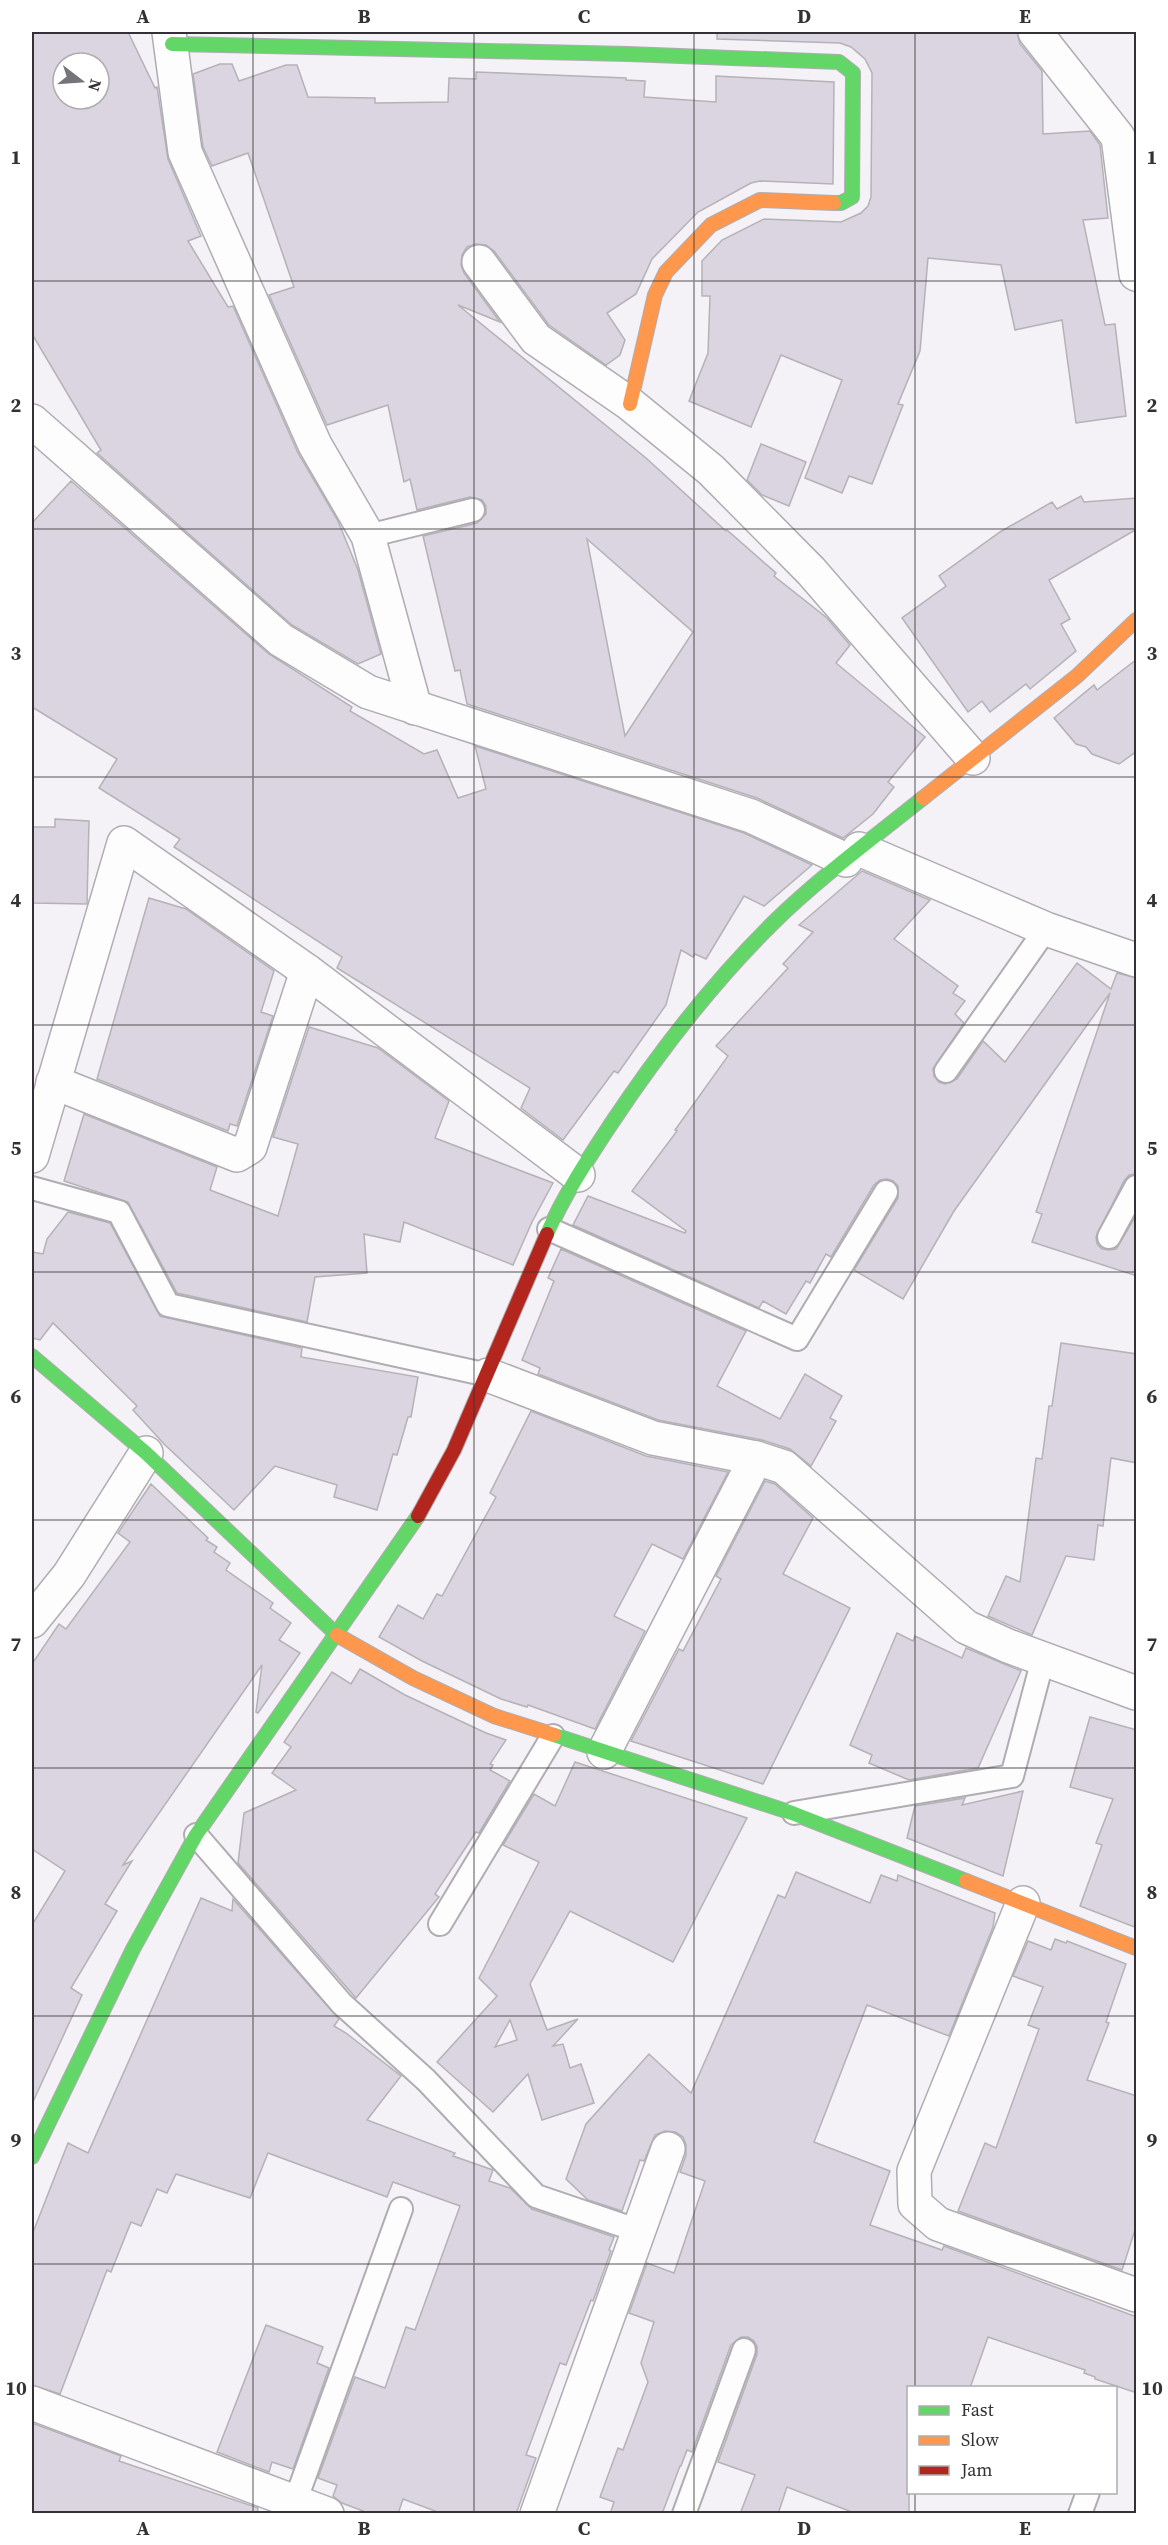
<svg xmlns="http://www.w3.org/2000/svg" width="1168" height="2545" viewBox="0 0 1168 2545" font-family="'Source Serif 4',serif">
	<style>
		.building { fill: #dbd4e1; stroke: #b5b2b7; stroke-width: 1.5; fill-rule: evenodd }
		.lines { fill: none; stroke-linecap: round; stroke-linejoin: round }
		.lane-casing { stroke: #afadb2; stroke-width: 26 }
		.street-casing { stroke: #afadb2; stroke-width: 36 }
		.fast-casing { stroke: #afadb2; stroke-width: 16 }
		.slow-casing { stroke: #afadb2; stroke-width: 16 }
		.jam-casing { stroke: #afadb2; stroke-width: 16 }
		.lane { stroke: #fdfdfe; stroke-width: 22 }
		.street { stroke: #fdfdfe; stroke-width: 33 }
		.fast { stroke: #63d668; stroke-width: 14 }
		.slow { stroke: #ff974d; stroke-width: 14 }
		.jam { stroke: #b3261e; stroke-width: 14 }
		.grid { fill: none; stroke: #333135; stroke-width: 1.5; stroke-opacity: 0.55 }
		.neatline { fill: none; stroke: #333135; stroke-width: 2 }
		.grid-label { font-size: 20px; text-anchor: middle; font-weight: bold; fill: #333135 }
	</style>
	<rect width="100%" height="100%" fill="#f4f1f7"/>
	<!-- building -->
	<g class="building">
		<path d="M 32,32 L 128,32 L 155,88 L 157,87 L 168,159 L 201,236 L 188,241 L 228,307 L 233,306 L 298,453 L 338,521 L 358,570 L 381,654 L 358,664 L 292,625 L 97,453 L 101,450 L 32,334 ZM 63,63 L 99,63 L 99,99 L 63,99 Z"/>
		<path d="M 717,32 L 1017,32 L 1020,44 L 1042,71 L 1043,134 L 1090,131 L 1100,145 L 1108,218 L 1083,220 L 1105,325 L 1115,324 L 1126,416 L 1076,423 L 1062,320 L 1015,330 L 1001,265 L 928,258 L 920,351 L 898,404 L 903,405 L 872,484 L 849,476 L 842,493 L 805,478 L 842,380 L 781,355 L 751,427 L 689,401 L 708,353 L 710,296 L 702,296 L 702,261 L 722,240 L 764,219 L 841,222 L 861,213 L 868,206 L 871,197 L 872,73 L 865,59 L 851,47 L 840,43 L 717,39 Z"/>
		<path d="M 220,64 L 232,64 L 239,81 L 286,65 L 297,65 L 308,97 L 375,98 L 375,103 L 448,102 L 449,78 L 476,79 L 476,72 L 626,78 L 626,80 L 645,81 L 644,97 L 716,102 L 716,76 L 834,82 L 833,184 L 760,181 L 751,183 L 698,212 L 652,259 L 636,294 L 607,313 L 625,340 L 620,355 L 606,365 L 549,325 L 494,251 L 486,245 L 476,244 L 467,247 L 462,255 L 461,265 L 464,273 L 500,322 L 458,305 L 646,458 L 726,531 L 727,530 L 776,573 L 774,576 L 827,618 L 850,645 L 836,663 L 925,737 L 888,782 L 894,787 L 873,814 L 843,838 L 757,798 L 467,704 L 460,670 L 455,671 L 423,536 L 477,523 L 486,514 L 486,506 L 482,500 L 470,497 L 417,510 L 410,479 L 404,482 L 388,405 L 327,425 L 269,295 L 294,287 L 248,153 L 212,166 L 203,147 L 193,74 ZM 587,539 L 693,632 L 625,736 Z"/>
		<path d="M 761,444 L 806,462 L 789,506 L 762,495 L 747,480 Z"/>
		<path d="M 71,481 L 269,654 L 352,707 L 350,711 L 424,754 L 437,750 L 458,798 L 486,789 L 475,746 L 744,833 L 812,865 L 764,906 L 744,896 L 706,959 L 695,954 L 693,957 L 681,950 L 666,1005 L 618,1073 L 614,1071 L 563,1140 L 521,1108 L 530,1088 L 337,968 L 342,957 L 174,847 L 180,839 L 99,788 L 117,759 L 32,707 L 32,523 Z"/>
		<path d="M 1081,496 L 1084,502 L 1137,498 L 1137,529 L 1049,580 L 1070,619 L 1061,624 L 1076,651 L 1030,689 L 1026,684 L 990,712 L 982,701 L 968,712 L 902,618 L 946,586 L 939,576 L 1000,532 L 1052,502 L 1057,509 Z"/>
		<path d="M 1137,659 L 1137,751 L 1119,764 L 1092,754 L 1086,747 L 1076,744 L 1054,718 L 1094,685 L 1097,690 Z"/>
		<path d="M 55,819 L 89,821 L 87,904 L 32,903 L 32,827 L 55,827 Z"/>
		<path d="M 862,871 L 930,900 L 894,939 L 958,986 L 953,993 L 965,1001 L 955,1014 L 964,1023 L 933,1069 L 934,1076 L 939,1082 L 945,1084 L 957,1079 L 983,1041 L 1005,1062 L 1077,963 L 1111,989 L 1117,973 L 1137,978 L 1137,1174 L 1129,1175 L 1124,1181 L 1096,1237 L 1097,1244 L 1102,1249 L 1109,1250 L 1116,1249 L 1137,1214 L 1137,1276 L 1032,1242 L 1042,1214 L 1036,1212 L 1110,993 L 954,1211 L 903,1299 L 854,1270 L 898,1198 L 898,1186 L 893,1181 L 887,1179 L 880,1180 L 874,1185 L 831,1257 L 826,1254 L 810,1283 L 806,1281 L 786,1314 L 763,1301 L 759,1308 L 573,1225 L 588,1196 L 685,1233 L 686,1231 L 632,1191 L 677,1131 L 675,1130 L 728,1056 L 716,1046 L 788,968 L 783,964 L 813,932 L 799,925 Z"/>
		<path d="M 149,898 L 186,909 L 274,971 L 261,1012 L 273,1016 L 237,1126 L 230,1124 L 228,1131 L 97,1079 Z"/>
		<path d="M 309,1027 L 378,1048 L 449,1101 L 435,1138 L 553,1183 L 532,1222 L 513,1265 L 404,1222 L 400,1242 L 364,1234 L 367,1273 L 315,1277 L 307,1322 L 177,1293 L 128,1202 L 64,1181 L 84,1114 L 217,1167 L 210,1190 L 278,1216 L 298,1144 L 273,1137 Z"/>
		<path d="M 68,1212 L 110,1223 L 160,1316 L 302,1348 L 301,1357 L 418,1377 L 411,1417 L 408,1417 L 397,1455 L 393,1454 L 377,1510 L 334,1497 L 337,1485 L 275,1466 L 234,1510 L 164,1444 L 133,1410 L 137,1406 L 53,1323 L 40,1340 L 32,1338 L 32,1252 L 43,1254 L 47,1239 Z"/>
		<path d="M 561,1249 L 746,1331 L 717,1386 L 780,1419 L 805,1374 L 842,1396 L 830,1418 L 836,1421 L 811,1466 L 790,1449 L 762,1440 L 658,1420 L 538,1374 L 540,1368 L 522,1360 L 554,1281 L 548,1278 Z"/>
		<path d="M 1061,1343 L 1137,1354 L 1137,1463 L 1111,1458 L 1103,1526 L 1098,1525 L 1094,1560 L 1066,1556 L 1032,1635 L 988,1616 L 1006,1576 L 1020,1582 L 1036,1458 L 1042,1459 L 1049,1406 L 1052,1406 Z"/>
		<path d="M 531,1411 L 646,1456 L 728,1472 L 683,1559 L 652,1544 L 614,1616 L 645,1631 L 595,1729 L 528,1705 L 527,1707 L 501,1699 L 422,1661 L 379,1637 L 398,1605 L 423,1619 L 437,1594 L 442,1596 L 496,1497 L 490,1493 Z"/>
		<path d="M 765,1481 L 775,1484 L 813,1518 L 783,1574 L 850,1608 L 763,1784 L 631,1741 L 679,1649 L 683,1651 L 721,1579 L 716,1576 Z"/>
		<path d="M 151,1484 L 208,1538 L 206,1540 L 217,1547 L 214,1552 L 230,1563 L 226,1570 L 273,1603 L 270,1608 L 291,1623 L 279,1640 L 300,1653 L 258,1713 L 256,1712 L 262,1665 L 123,1865 L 132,1861 L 105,1904 L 117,1911 L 71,1988 L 82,1995 L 32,2104 L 32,1925 L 65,1871 L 32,1849 L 32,1664 L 59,1624 L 66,1629 L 130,1542 L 118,1533 Z"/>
		<path d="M 897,1633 L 913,1641 L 915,1636 L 962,1658 L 966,1648 L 1021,1671 L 978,1768 L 909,1780 L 869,1763 L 872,1755 L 850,1745 Z"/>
		<path d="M 360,1669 L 405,1695 L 486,1733 L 506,1740 L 490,1764 L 493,1765 L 490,1770 L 510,1781 L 479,1833 L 476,1832 L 435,1894 L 439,1897 L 356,1998 L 238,1863 L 244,1813 L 296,1790 L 272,1773 L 291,1747 L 284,1742 L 332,1672 L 351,1684 Z"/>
		<path d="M 1090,1717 L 1137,1730 L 1137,1928 L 1080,1906 L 1102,1845 L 1096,1843 L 1113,1799 L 1070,1787 Z"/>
		<path d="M 575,1762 L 747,1818 L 673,1962 L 570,1911 L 530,1984 L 547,2030 L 578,2019 L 553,2046 L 563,2044 L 570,2068 L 581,2064 L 594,2103 L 542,2120 L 528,2074 L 493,2112 L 437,2062 L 497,1996 L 479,1978 L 539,1862 L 503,1845 L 534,1794 L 555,1806 ZM 510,2020 L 517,2040 L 495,2047 Z"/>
		<path d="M 1023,1791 L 1003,1876 L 907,1838 L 915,1806 L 965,1798 L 962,1805 Z"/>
		<path d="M 796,1872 L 870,1903 L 881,1875 L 897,1881 L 898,1875 L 995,1913 L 993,1927 L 949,2036 L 867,2005 L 814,2142 L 890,2171 L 870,2225 L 942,2250 L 944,2246 L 1137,2317 L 1137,2393 L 1095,2379 L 1095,2377 L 1084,2373 L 1085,2370 L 988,2337 L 970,2388 L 909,2388 L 909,2514 L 857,2514 L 787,2487 L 778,2514 L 740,2514 L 755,2475 L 718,2462 L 757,2354 L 757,2347 L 754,2341 L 748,2337 L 741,2337 L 731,2345 L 692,2452 L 687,2450 L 681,2466 L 680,2466 L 662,2514 L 610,2514 L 614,2502 L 600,2497 L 618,2448 L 623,2450 L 648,2382 L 641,2363 L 654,2322 L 629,2313 L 647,2263 L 674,2273 L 705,2181 L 680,2172 L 686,2155 L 686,2145 L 683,2137 L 675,2132 L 665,2131 L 655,2135 L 644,2161 L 640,2160 L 622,2211 L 588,2200 L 566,2179 L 586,2124 L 649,2054 L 691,2093 L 778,1895 L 785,1898 Z"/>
		<path d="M 201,1898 L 232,1911 L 233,1899 L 339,2019 L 334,2026 L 346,2033 L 401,2076 L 367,2120 L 455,2153 L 453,2156 L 493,2170 L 489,2181 L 510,2188 L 532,2209 L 614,2237 L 609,2250 L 611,2251 L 593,2301 L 591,2300 L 566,2365 L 560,2363 L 526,2455 L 536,2458 L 516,2514 L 443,2514 L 403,2499 L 398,2514 L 371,2514 L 342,2503 L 333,2496 L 337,2485 L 318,2478 L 355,2377 L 385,2388 L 406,2327 L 415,2330 L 460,2206 L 393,2182 L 387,2197 L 268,2153 L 250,2198 L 176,2174 L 167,2193 L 157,2189 L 141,2226 L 131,2222 L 111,2272 L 107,2270 L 60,2394 L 32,2385 L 32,2235 L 68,2143 L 88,2153 Z"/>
		<path d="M 1055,1939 L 1066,1943 L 1067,1941 L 1126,1964 L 1106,2022 L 1109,2023 L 1087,2080 L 1137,2096 L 1137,2224 L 1122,2270 L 958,2211 L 985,2143 L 996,2148 L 1039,2029 L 1028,2025 L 1043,1987 L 1013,1976 L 1028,1941 L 1051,1950 Z"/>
		<path d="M 266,2325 L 323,2347 L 317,2363 L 329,2368 L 293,2469 L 272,2462 L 269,2472 L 217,2452 Z"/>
		<path d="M 32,2423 L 121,2456 L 119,2461 L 258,2508 L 257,2514 L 32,2514 Z"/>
	</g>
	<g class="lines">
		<defs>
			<g id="lane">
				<path d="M 368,536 L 473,510"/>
				<path d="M 946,1071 L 1046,929"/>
				<path d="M 32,1188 L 119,1212 L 168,1305 L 488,1375"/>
				<path d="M 549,1229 L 797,1339 L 886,1192"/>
				<path d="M 1109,1237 L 1136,1187"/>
				<path d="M 794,1813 L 1012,1776 L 1043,1659"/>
				<path d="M 196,1835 L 342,2004 L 426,2080 L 536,2196 L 639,2231"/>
				<path d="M 440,1924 L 553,1736"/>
				<path d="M 295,2502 L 401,2209"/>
				<path d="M 684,2514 L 744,2350"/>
				<path d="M 1080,2514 L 1088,2492"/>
			</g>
			<g id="street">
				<path d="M 169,32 L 185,152 L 315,445 L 368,536 L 415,708"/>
				<path d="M 1035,32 L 1118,137 L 1136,274"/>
				<path d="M 479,262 L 536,339 L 630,404 L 711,470 L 811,571 L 973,758"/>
				<path d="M 32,421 L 281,640 L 368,692 L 751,816 L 846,860"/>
				<path d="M 859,849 L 1046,929 L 1136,960"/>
				<path d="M 53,1082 L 237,1155 L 250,1147 L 307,971"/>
				<path d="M 32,1156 L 124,843 L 307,971 L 578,1175"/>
				<path d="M 488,1375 L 653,1438 L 756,1458 L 784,1467 L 966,1627 L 1008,1646 L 1136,1693"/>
				<path d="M 32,1621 L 69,1575 L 146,1453"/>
				<path d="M 604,1752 L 756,1458"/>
				<path d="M 1023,1903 L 914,2171 L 915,2204 L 938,2224 L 1136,2295"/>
				<path d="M 32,2403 L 327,2514"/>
				<path d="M 537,2514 L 668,2149"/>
			</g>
			<g id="fast">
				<path d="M 172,44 L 628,54 L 839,62 L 853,73 L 852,197 L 841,203 L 834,203"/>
				<path d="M 547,1234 C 564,1195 588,1159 611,1124 C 659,1052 711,984 773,923 C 819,878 873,838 923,798"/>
				<path d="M 32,1356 L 146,1453 L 337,1635"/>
				<path d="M 554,1735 L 792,1813 L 966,1881"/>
				<path d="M 32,2157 L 133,1949 L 196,1835 L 418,1516"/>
			</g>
			<g id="slow">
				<path d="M 630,404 L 655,295 L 666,272 L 711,225 L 760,200 L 834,203"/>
				<path d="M 923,798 L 1077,676 L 1136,620"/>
				<path d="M 337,1635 L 413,1678 L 494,1716 L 554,1735"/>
				<path d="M 966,1881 L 1136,1948"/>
			</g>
			<path id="jam" d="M 418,1516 L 454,1450 L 547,1234"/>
		</defs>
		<!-- lane casing -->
		<use href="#lane" class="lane-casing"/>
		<!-- street casing -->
		<use href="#street" class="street-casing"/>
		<!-- fast casing -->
		<use href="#fast" class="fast-casing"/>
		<!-- slow casing -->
		<use href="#slow" class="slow-casing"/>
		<!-- jam casing -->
		<use href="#jam" class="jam-casing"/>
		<!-- lane -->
		<use href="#lane" class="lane"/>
		<!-- street -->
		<use href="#street" class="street"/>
		<!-- fast -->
		<use href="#fast" class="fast"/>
		<!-- slow -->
		<use href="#slow" class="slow"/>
		<!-- jam -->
		<use href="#jam" class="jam"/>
	</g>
	<!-- grid -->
	<path class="grid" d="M 253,32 L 253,2514M 474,32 L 474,2514M 694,32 L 694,2514M 915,32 L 915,2388M 32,281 L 1136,281M 32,529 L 1136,529M 32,777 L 1136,777M 32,1025 L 1136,1025M 32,1272 L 1136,1272M 32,1520 L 1136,1520M 32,1768 L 1136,1768M 32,2016 L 1136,2016M 32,2264 L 1136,2264M 915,2492 L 915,2514"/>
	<!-- border -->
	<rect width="1168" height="2545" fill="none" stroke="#ffffff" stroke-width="66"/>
	<!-- legend -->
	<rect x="907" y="2386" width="210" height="108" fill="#ffffff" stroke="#adadae" stroke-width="1.5"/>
	<rect x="919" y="2406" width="30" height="9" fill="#63d668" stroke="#adadae" stroke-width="1.5"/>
	<text x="961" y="2416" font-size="18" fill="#333135">Fast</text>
	<rect x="919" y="2436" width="30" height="9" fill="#ff974d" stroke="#adadae" stroke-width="1.5"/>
	<text x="961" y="2446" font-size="18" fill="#333135">Slow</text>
	<rect x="919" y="2466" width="30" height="9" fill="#b3261e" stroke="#adadae" stroke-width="1.5"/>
	<text x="961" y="2476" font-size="18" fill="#333135">Jam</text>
	<!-- north arrow -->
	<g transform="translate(81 81) rotate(107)"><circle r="28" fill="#ffffff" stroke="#adadae" stroke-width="1.5"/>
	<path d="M0-4.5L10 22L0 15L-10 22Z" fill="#777479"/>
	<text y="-9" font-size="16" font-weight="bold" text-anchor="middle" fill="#333135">N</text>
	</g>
	<rect x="33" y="33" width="1102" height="2479" class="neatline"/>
	<g class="grid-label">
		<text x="143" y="23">A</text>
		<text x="364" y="23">B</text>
		<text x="584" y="23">C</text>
		<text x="804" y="23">D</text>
		<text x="1025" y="23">E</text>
		<text x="16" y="164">1</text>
		<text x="1152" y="164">1</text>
		<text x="16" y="412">2</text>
		<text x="1152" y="412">2</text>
		<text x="16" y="660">3</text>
		<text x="1152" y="660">3</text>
		<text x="16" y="907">4</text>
		<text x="1152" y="907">4</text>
		<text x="16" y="1155">5</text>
		<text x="1152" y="1155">5</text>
		<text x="16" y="1403">6</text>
		<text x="1152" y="1403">6</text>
		<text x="16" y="1651">7</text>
		<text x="1152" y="1651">7</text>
		<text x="16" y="1899">8</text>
		<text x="1152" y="1899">8</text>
		<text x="16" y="2147">9</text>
		<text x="1152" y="2147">9</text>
		<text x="16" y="2395">10</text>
		<text x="1152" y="2395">10</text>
		<text x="143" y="2535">A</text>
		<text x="364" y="2535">B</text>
		<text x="584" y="2535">C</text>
		<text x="804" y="2535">D</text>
		<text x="1025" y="2535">E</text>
	</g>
</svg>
